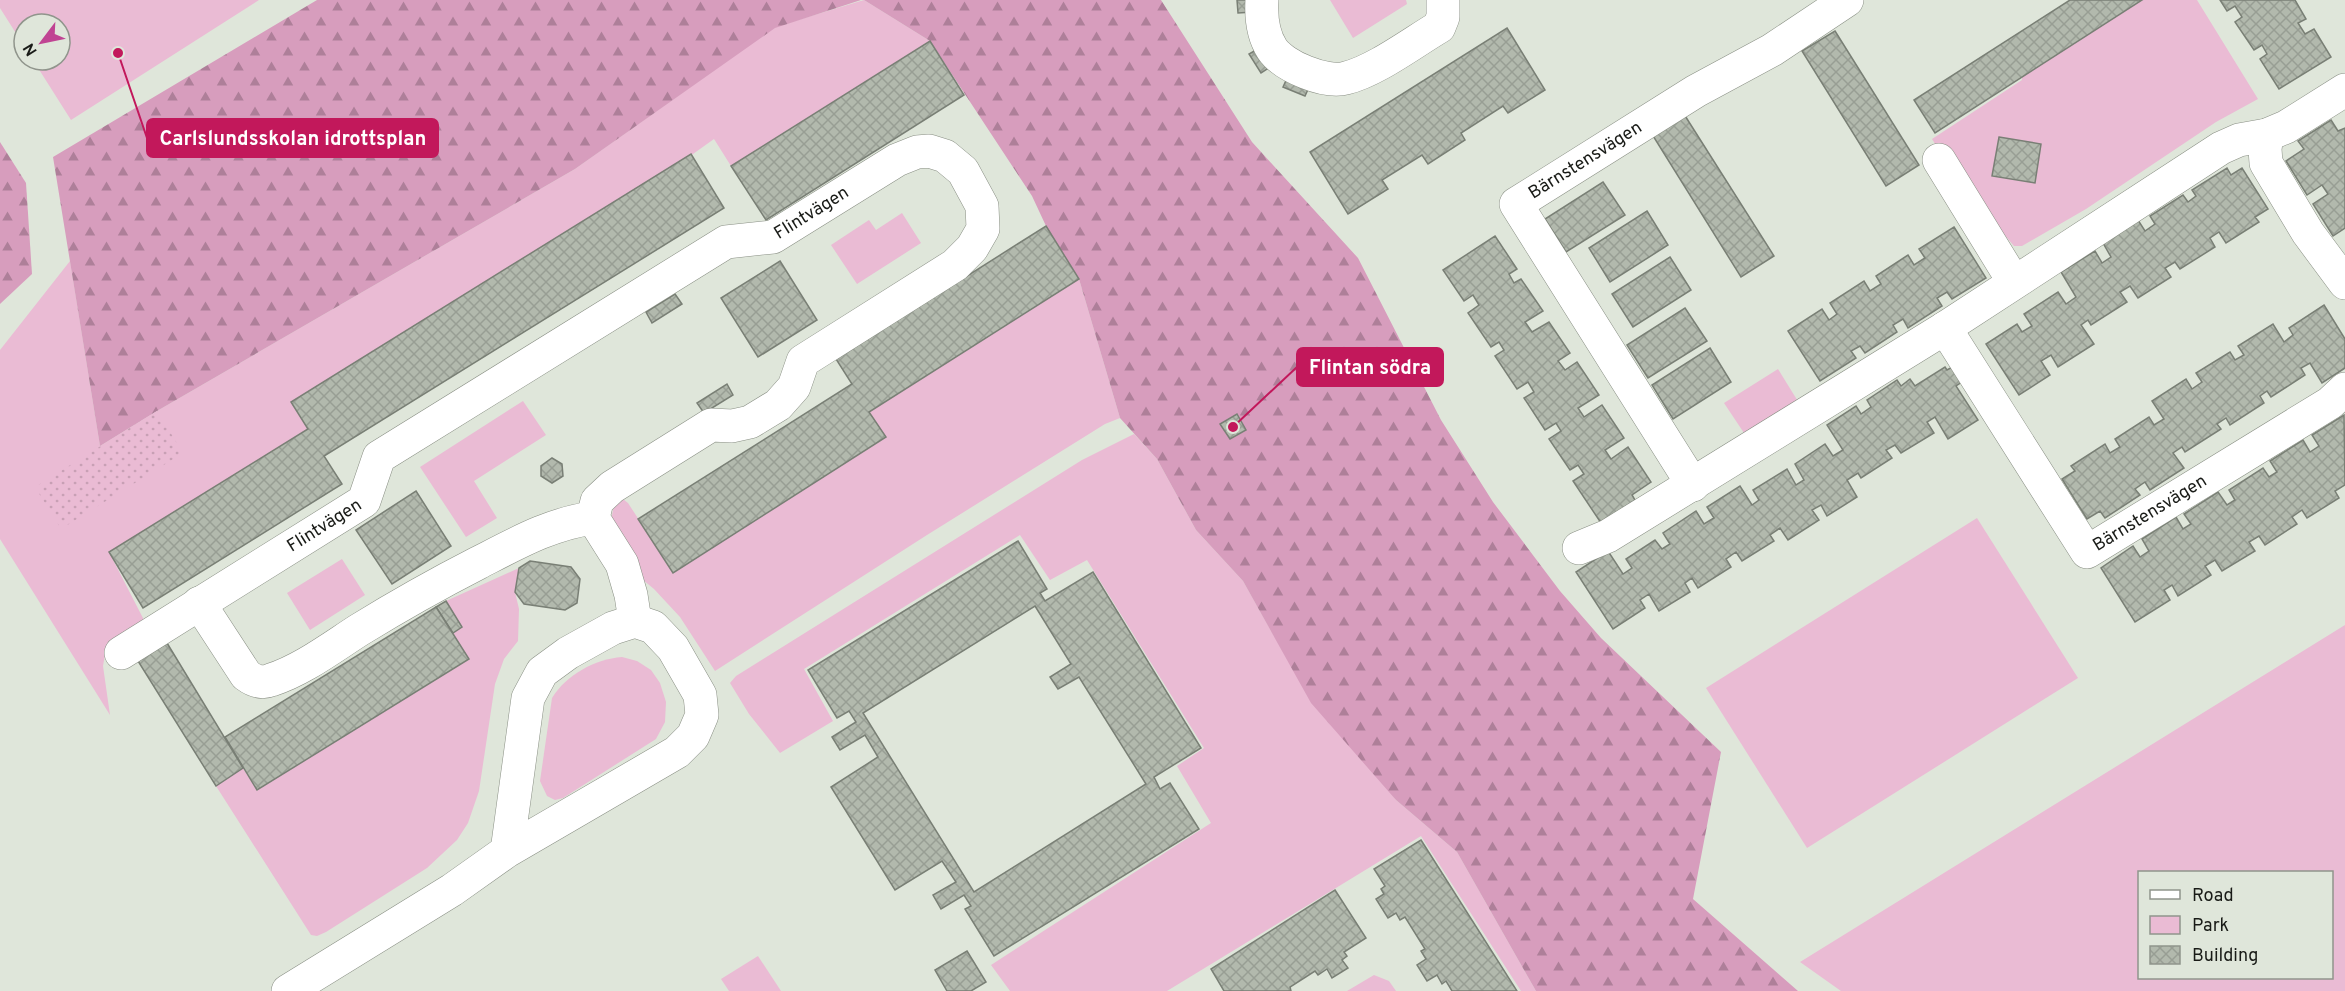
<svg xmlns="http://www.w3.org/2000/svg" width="2345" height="991" viewBox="0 0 2345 991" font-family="Overpass,sans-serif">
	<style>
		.green { fill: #eabbd4; fill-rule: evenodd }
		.forest { fill: url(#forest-firs) }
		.garden { fill: url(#garden-dots) }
		.building { fill: url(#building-cross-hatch); stroke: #797f75; stroke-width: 1.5; fill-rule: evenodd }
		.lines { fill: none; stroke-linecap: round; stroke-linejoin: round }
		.minor-casing { stroke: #898f84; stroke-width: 34 }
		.minor { stroke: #fff; stroke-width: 33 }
		.labels { text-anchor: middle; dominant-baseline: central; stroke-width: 6; stroke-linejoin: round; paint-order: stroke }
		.street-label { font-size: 18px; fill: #191b17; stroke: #dfe6da }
		.leader { fill: none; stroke: #c2185b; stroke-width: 2 }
		.callout-dot { fill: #c2185b; stroke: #dfe6da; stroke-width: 2 }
		.callout { fill: #c2185b; stroke: #c2185b; stroke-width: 2 }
		.callout-label { font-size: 20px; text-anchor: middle; font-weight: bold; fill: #fff }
	</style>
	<defs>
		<pattern id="forest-firs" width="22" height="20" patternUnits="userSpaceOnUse" patternTransform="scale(1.5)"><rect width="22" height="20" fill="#d79dbd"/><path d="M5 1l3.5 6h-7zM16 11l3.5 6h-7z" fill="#ae7f99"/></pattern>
		<pattern id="garden-dots" width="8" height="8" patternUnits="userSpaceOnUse" patternTransform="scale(1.5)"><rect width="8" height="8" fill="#eabbd4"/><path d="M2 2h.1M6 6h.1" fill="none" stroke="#c8a0b5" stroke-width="1.8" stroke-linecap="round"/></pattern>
		<pattern id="building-cross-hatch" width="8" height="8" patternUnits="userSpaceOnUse" patternTransform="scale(1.5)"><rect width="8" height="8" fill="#b2b9ad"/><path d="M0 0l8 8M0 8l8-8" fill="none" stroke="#989e94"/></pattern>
	</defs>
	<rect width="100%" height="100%" fill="#dfe6da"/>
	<!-- green -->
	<g class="green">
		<path d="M 0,0 L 259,0 L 71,120 L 33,60 L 60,60 L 60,24 L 24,24 L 24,46 L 0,8 Z"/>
		<path d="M 864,0 L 930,41 L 731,166 L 714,139 L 308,429 L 109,552 L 145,622 L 106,649 L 103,666 L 110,715 L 0,539 L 0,350 L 70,261 L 100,446 L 157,411 L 575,169 L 775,27 Z"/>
		<path d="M 1330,0 L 1406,0 L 1407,4 L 1353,38 Z"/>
		<path d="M 2142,0 L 2197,0 L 2258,99 L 2216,122 L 2086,209 L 2022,246 L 2014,246 L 1959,182 L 1932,139 L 2022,80 L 2022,77 Z"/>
		<path d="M 902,213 L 921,243 L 857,284 L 831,245 L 869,220 L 876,230 Z"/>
		<path d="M 1079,279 L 1120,418 L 1105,424 L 927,535 L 715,671 L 680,617 L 654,589 L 637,575 L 610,527 L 613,510 L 619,496 L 628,503 L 673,572 L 885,438 L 869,412 Z"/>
		<path d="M 1778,369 L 1799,403 L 1746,436 L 1724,403 Z"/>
		<path d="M 523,401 L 546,435 L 474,481 L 497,518 L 466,537 L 420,467 Z"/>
		<path d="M 1134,434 L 1157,459 L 1196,530 L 1243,581 L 1274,636 L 1396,800 L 1457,852 L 1536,991 L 1521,991 L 1421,836 L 1167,991 L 1010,991 L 991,965 L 1211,823 L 1177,766 L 1204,748 L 1087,560 L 1050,580 L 1020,535 L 804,669 L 833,721 L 780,753 L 749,714 L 730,683 L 736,676 L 1082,460 Z"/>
		<path d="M 1977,518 L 2078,678 L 1807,848 L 1706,688 Z"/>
		<path d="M 342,559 L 365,595 L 310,630 L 287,593 Z"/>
		<path d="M 519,568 L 515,592 L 519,609 L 518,641 L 504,659 L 495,684 L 479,791 L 468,823 L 457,840 L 427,868 L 326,932 L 317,936 L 311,935 L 216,786 L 243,768 L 257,790 L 468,660 L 453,633 L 462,627 L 446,601 Z"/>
		<path d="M 2345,625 L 2345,991 L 1841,991 L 1800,962 ZM 2140,872 L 2332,872 L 2332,978 L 2140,978 Z"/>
		<path d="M 622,657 L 637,661 L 651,670 L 660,683 L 666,702 L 665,722 L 656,739 L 563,798 L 555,800 L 547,796 L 540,781 L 552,698 C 566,675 595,659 622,657 Z"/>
		<path d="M 758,956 L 781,991 L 729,991 L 721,979 Z"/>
		<path d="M 1374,975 L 1389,981 L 1396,991 L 1347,991 Z"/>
	</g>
	<!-- forest -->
	<g class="forest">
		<path d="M 317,0 L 861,0 L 775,28 L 575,169 L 157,411 L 100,446 L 53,157 Z"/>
		<path d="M 864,0 L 1161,0 L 1252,142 L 1358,258 L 1441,420 L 1493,502 L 1560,591 L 1601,638 L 1721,752 L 1693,899 L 1798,991 L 1536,991 L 1457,852 L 1396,800 L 1311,703 L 1243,581 L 1196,530 L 1157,459 L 1120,418 L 1079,279 L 1046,226 L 1032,196 L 930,41 Z"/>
		<path d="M 0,142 L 26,183 L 32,274 L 0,304 Z"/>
	</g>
	<!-- garden -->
	<path class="garden" d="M 157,411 L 183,453 L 61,529 L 35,487 Z"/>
	<!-- building -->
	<g class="building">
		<path d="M 1237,0 L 1252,0 L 1253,12 L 1238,13 Z"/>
		<path d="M 2070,0 L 2142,0 L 1935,133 L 1914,100 Z"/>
		<path d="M 2220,0 L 2295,0 L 2306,19 L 2298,23 L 2305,34 L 2314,29 L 2331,57 L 2279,89 L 2260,59 L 2267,54 L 2262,45 L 2254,50 L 2235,22 L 2242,17 L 2235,6 L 2227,11 Z"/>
		<path d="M 1507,28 L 1545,90 L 1508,113 L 1503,106 L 1461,133 L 1465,140 L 1428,164 L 1422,155 L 1382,180 L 1388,189 L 1348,214 L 1310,152 Z"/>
		<path d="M 1835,31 L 1919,165 L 1886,186 L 1802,51 Z"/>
		<path d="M 930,41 L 964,95 L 766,220 L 731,166 Z"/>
		<path d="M 1263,46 L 1275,64 L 1261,73 L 1249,54 Z"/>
		<path d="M 1288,76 L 1310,85 L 1305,96 L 1283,87 Z"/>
		<path d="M 1682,111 L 1774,256 L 1741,277 L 1650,131 Z"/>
		<path d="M 2331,120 L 2338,131 L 2345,128 L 2345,228 L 2333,236 L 2313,204 L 2328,194 L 2322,185 L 2307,195 L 2286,161 L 2304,149 L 2298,141 Z"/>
		<path d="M 1999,137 L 2041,144 L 2035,183 L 1992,176 Z"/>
		<path d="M 691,154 L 724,208 L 324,456 L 342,484 L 143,608 L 109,552 L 308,429 L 291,402 Z"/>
		<path d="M 2227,168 L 2231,175 L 2242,168 L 2268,209 L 2255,217 L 2259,222 L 2226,243 L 2219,232 L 2210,238 L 2215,247 L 2180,269 L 2175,262 L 2165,268 L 2171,277 L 2138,298 L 2130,286 L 2120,292 L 2127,302 L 2091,325 L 2088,320 L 2081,325 L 2094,344 L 2058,367 L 2051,355 L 2041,361 L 2050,375 L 2019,395 L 1986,344 L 2017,324 L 2022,332 L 2032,326 L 2024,314 L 2058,292 L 2066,304 L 2076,297 L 2061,272 L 2095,251 L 2102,263 L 2111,257 L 2103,243 L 2138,220 L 2145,231 L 2155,224 L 2150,216 L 2183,195 L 2188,202 L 2196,196 L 2192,190 Z"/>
		<path d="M 1603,182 L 1625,215 L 1566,252 L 1545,219 Z"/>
		<path d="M 1647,211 L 1668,245 L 1610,282 L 1589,248 Z"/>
		<path d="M 1046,226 L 1079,279 L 869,412 L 886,437 L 673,573 L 638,519 L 852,384 L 836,359 Z"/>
		<path d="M 1954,227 L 1986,278 L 1952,299 L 1947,292 L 1937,298 L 1942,306 L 1908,328 L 1903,319 L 1893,325 L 1897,332 L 1865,353 L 1860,346 L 1851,351 L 1856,358 L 1820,381 L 1788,331 L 1822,309 L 1829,320 L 1837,314 L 1830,303 L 1864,281 L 1870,291 L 1881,284 L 1876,276 L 1908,255 L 1914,265 L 1925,258 L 1919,249 Z"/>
		<path d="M 1495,236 L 1517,269 L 1509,274 L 1514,283 L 1521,279 L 1543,311 L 1525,322 L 1532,332 L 1549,322 L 1570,353 L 1558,361 L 1565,370 L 1577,362 L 1599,395 L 1578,408 L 1584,417 L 1602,405 L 1624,438 L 1605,450 L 1611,459 L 1628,447 L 1651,482 L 1632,495 L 1635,500 L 1601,523 L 1573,481 L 1584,474 L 1578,465 L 1570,470 L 1549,439 L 1561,431 L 1556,423 L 1545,430 L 1524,398 L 1534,392 L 1528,382 L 1517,389 L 1495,356 L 1504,350 L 1499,342 L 1491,347 L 1468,313 L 1479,305 L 1473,295 L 1464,301 L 1443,270 Z"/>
		<path d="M 1670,257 L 1691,290 L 1633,327 L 1612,294 Z"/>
		<path d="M 780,261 L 817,320 L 758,357 L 721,298 Z"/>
		<path d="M 675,294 L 682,304 L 652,323 L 646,312 Z"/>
		<path d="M 2324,305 L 2345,339 L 2345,368 L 2322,383 L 2310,363 L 2301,368 L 2305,375 L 2271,397 L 2267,391 L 2260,396 L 2264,403 L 2230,425 L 2226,418 L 2217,424 L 2221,429 L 2185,452 L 2182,447 L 2173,453 L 2184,468 L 2150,490 L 2145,482 L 2135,489 L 2140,495 L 2105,518 L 2100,511 L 2087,519 L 2062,479 L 2075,471 L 2071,466 L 2105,444 L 2110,453 L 2120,447 L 2115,439 L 2149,417 L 2154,425 L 2164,419 L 2152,401 L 2186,379 L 2192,389 L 2202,382 L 2196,373 L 2230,352 L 2235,360 L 2244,355 L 2238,346 L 2273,324 L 2284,342 L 2293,335 L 2289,328 Z"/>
		<path d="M 1685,308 L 1707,341 L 1648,378 L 1627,345 Z"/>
		<path d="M 1710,348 L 1731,382 L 1673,419 L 1652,385 Z"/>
		<path d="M 1956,365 L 1965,380 L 1956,386 L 1978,420 L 1948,439 L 1935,417 L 1927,422 L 1934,433 L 1901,453 L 1895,445 L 1886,450 L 1892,458 L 1861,478 L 1858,473 L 1847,480 L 1857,497 L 1827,516 L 1821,505 L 1812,510 L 1819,520 L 1788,540 L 1780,528 L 1770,535 L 1774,541 L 1742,561 L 1736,552 L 1726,559 L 1731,567 L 1698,588 L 1692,578 L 1685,583 L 1690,592 L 1659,611 L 1649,594 L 1640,600 L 1645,608 L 1613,629 L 1576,572 L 1608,551 L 1623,574 L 1632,568 L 1626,559 L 1655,540 L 1662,549 L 1670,544 L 1663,533 L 1696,511 L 1704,524 L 1714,518 L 1707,507 L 1740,486 L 1752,505 L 1759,500 L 1753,490 L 1787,469 L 1796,485 L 1804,480 L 1795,464 L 1825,444 L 1833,456 L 1843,450 L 1827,425 L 1856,406 L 1861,414 L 1871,407 L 1867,400 L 1897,380 L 1901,386 L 1910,379 L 1915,386 L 1945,367 L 1947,370 Z"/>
		<path d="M 727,384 L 733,395 L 704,413 L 697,403 Z"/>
		<path d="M 1237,414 L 1246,430 L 1230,439 L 1220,424 Z"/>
		<path d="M 2344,415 L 2345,485 L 2335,491 L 2339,498 L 2307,518 L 2302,510 L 2292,517 L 2297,524 L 2265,545 L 2259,536 L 2249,542 L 2255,551 L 2222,571 L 2215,560 L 2205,566 L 2211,575 L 2178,596 L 2172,585 L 2164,590 L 2170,600 L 2135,622 L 2101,568 L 2133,546 L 2140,557 L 2149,551 L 2142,539 L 2176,517 L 2183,529 L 2191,524 L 2184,514 L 2218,492 L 2227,505 L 2235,500 L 2229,490 L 2263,468 L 2269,477 L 2277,472 L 2270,461 L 2303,440 L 2310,452 L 2319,446 L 2312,435 Z"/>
		<path d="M 552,458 L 562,464 L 563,476 L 552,483 L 541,476 L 541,466 Z"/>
		<path d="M 416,491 L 451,546 L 392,584 L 356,530 Z"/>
		<path d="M 1018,541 L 1047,589 L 1040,593 L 1045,601 L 1093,572 L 1201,748 L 1154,777 L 1160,789 L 1170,783 L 1199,829 L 994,956 L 965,909 L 971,906 L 964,895 L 941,909 L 933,895 L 956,882 L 942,861 L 895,890 L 831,787 L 878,757 L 865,735 L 840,750 L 832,737 L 856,722 L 849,711 L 837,718 L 808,670 ZM 1035,606 L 1071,664 L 1050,677 L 1058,689 L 1079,677 L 1146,784 L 974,892 L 863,713 Z"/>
		<path d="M 530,561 L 571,567 L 580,579 L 577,603 L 565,610 L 524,604 L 515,592 L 519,568 Z"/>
		<path d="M 446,601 L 462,627 L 453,633 L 436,607 Z"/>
		<path d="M 436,607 L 469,659 L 257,790 L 225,737 Z"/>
		<path d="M 167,643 L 243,768 L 216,786 L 138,661 Z"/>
		<path d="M 1421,840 L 1517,991 L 1452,991 L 1446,981 L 1442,984 L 1437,975 L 1427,981 L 1417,965 L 1426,959 L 1421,951 L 1425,949 L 1405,917 L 1400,920 L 1396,913 L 1388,918 L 1376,899 L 1384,894 L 1381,889 L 1385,886 L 1374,869 Z"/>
		<path d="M 1335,890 L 1366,938 L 1344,952 L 1347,956 L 1342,960 L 1348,968 L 1332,978 L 1327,969 L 1318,975 L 1315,971 L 1290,987 L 1291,991 L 1224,991 L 1211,969 Z"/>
		<path d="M 967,951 L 986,982 L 971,991 L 947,991 L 935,970 Z"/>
	</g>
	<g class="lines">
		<defs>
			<g id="minor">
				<path d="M 1262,0 C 1261,16 1263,35 1272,49 C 1283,66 1326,84 1346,78 C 1375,71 1412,43 1439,27 L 1443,17 L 1443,0"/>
				<path d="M 2267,135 L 2265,149 L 2266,163 L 2308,233 L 2345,283"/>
				<path d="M 1939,160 L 2014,282"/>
				<path id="s1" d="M 1945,328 L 2087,552 L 2330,403 L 2345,389"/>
				<path id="s2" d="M 1693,485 L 1516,204 L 1696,91 L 1772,50 L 1847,0"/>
				<path d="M 1579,548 L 1608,536 L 1945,328 L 2221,148 L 2239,140 L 2267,135 L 2286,127 L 2345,90"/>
				<path d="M 199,603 L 246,675 C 254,681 261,684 271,680 C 302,670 331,648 359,630 C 398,606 437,584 478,563 C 515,544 552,523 593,518"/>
				<path id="s3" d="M 121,653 L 364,501 L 379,457 L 726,242 L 773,237 L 897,160 L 917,152 L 929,151 L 945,156 L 963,171 L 982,206 L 983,229 L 972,248 L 955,265 L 803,361 L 794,387 L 778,405 L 750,422 L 732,426 L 711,425 L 612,487 L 597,501 L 593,518 L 622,564 L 631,595 L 635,621"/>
				<path d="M 288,991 L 452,890 L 507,851 L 677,752 L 693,736 L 702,715 L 700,695 L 673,648 L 653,627 L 635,621 L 613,628 L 568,653 L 542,672 L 528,698 L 507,851"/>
			</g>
		</defs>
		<!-- minor casing -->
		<use href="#minor" class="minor-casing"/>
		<!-- minor -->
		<use href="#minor" class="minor"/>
	</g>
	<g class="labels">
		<!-- street labels -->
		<g class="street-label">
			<text stroke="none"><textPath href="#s2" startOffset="414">Bärnstensvägen</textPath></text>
			<text stroke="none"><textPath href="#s3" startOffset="834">Flintvägen</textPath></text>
			<text stroke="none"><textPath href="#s1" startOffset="339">Bärnstensvägen</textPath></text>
			<text stroke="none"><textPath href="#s3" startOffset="240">Flintvägen</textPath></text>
		</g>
	</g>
	<!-- callouts -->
	<path class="leader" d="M118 53L147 138M1233 427L1297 367"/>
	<g class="callout-dot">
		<circle cx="118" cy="53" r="6"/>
		<circle cx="1233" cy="427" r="6"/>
	</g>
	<g class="callout">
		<rect x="147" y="119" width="291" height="38" rx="6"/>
		<rect x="1297" y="348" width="146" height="38" rx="6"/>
	</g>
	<g class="callout-label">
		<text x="293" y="145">Carlslundsskolan idrottsplan</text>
		<text x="1370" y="374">Flintan södra</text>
	</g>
	<!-- legend -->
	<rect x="2138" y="871" width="195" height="108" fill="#dfe6da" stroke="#90958c" stroke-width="1.5"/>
	<rect x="2150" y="890" width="30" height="9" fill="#ffffff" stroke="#90958c" stroke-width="1.5"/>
	<text x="2192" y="901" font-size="18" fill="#191b17">Road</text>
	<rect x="2150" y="916" width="30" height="18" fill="#eabbd4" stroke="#90958c" stroke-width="1.5"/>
	<text x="2192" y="931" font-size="18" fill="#191b17">Park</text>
	<rect x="2150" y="946" width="30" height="18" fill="url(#building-cross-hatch)" stroke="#90958c" stroke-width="1.5"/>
	<text x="2192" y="961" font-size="18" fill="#191b17">Building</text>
	<!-- north arrow -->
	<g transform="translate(42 42) rotate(238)"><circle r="28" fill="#dfe6da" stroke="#90958c" stroke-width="1.5"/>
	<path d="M0-4.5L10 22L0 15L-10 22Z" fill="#c04493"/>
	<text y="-9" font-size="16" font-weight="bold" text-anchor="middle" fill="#191b17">N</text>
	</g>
</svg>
